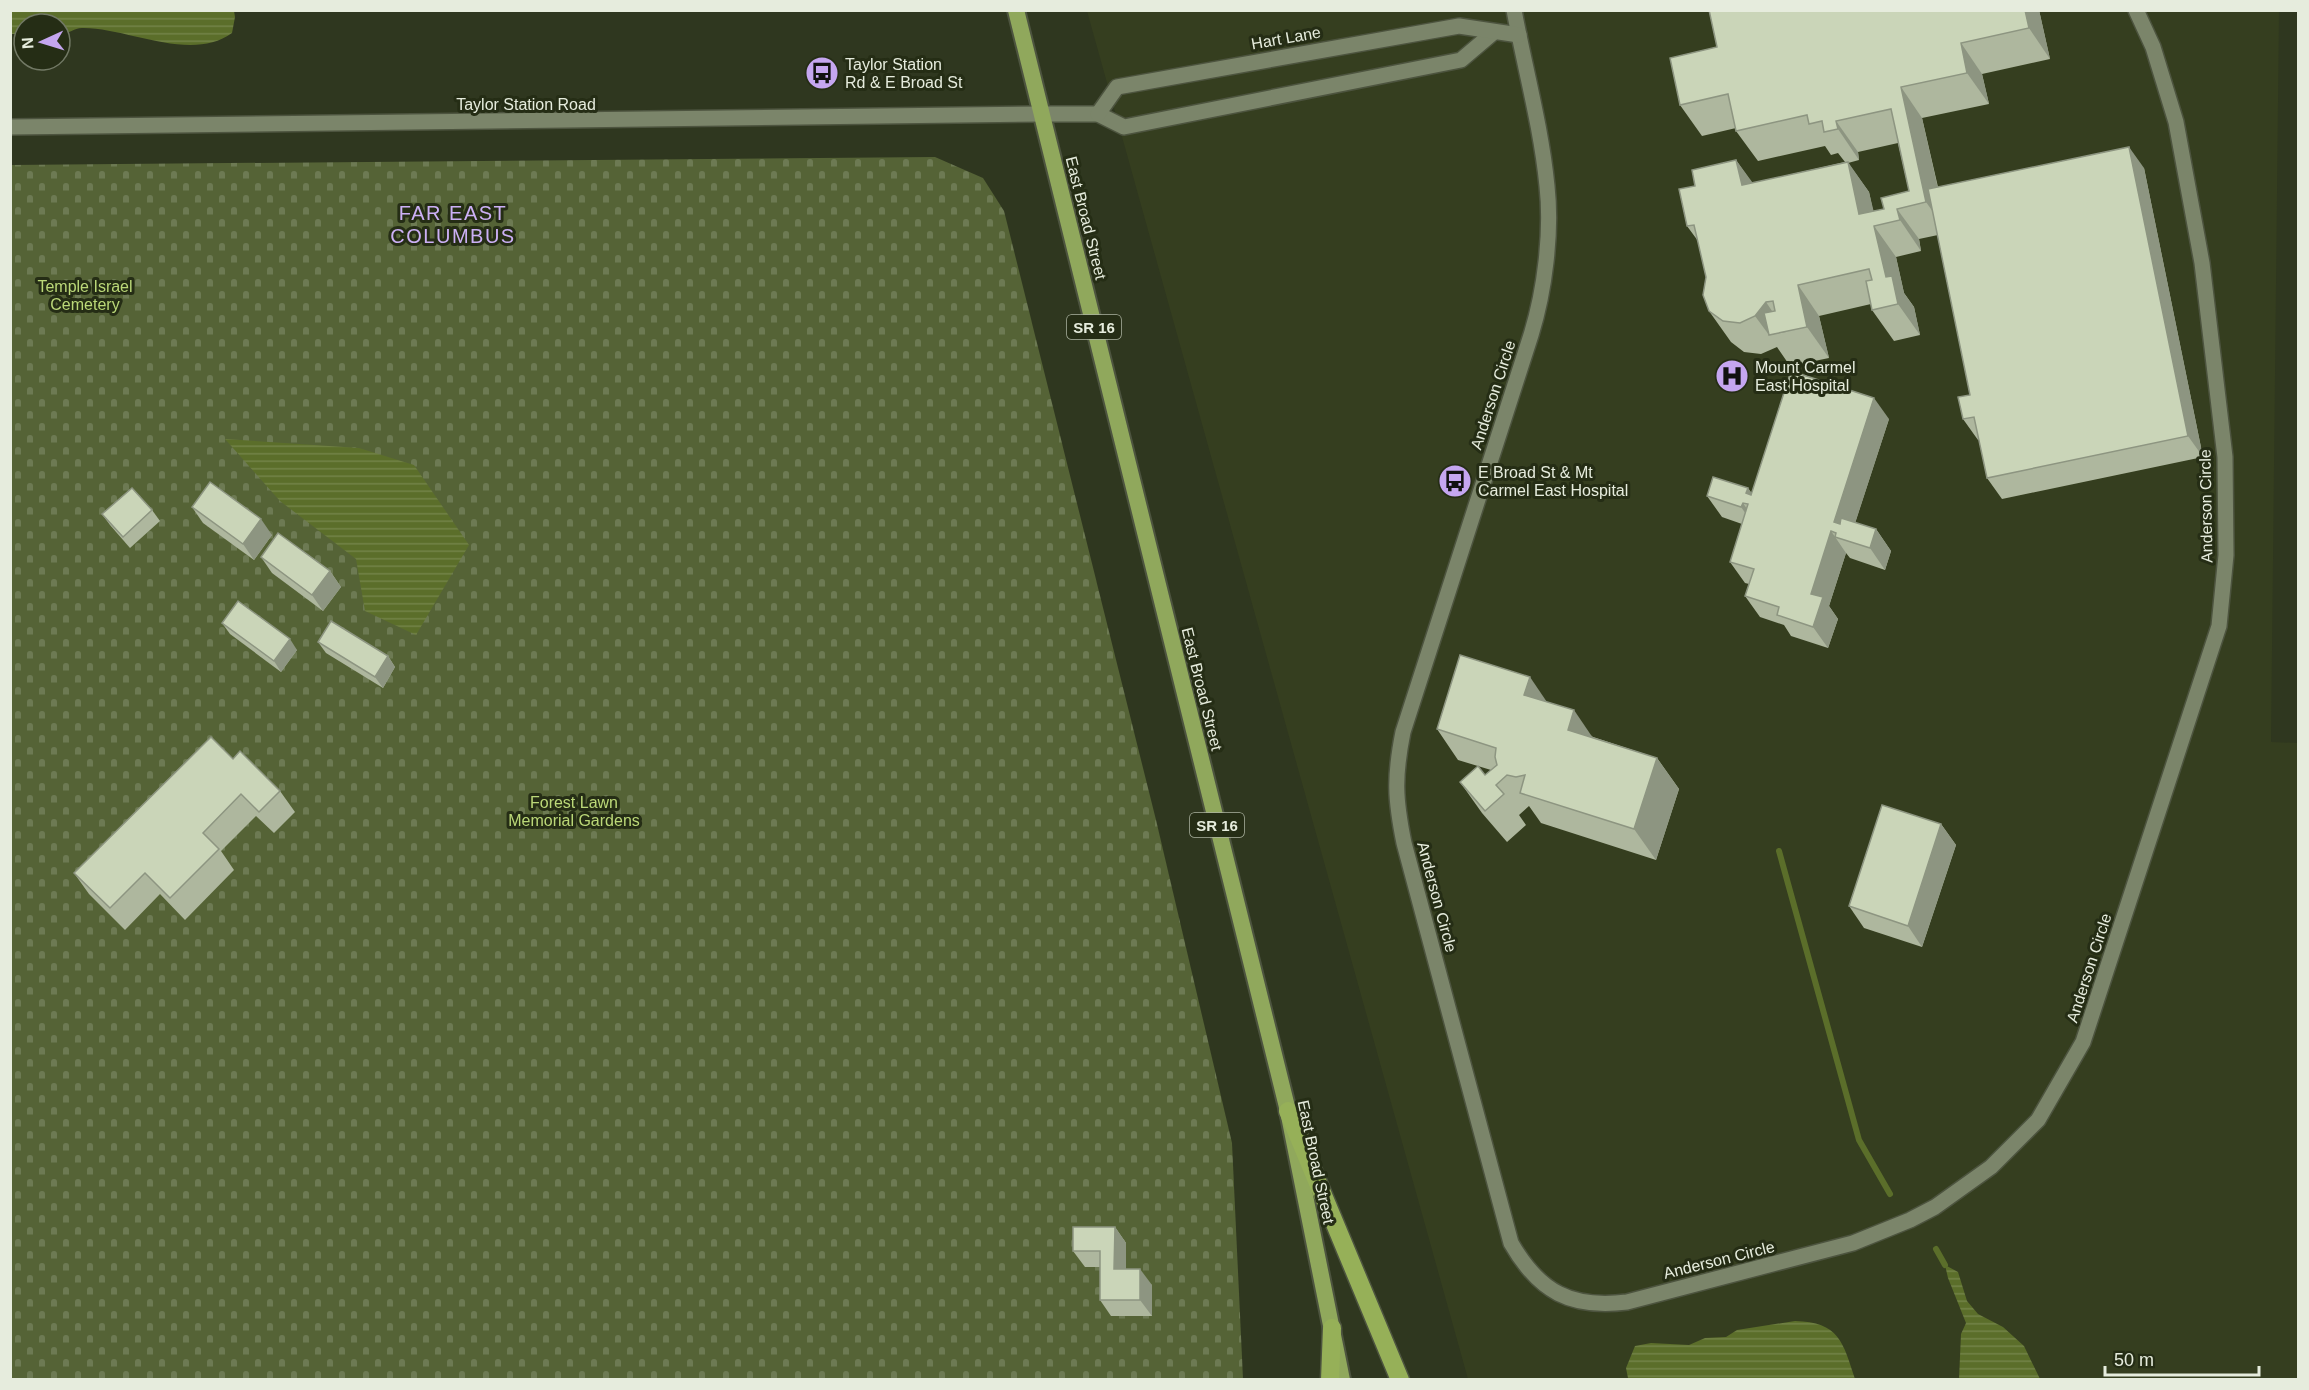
<svg xmlns="http://www.w3.org/2000/svg" width="2309" height="1390" viewBox="0 0 2309 1390" font-family="Helvetica,sans-serif">
	<style>
		.built { fill: #353e1f }
		.cemetery { fill: url(#cemetery-stones) }
		.water { fill: url(#water-rules) }
		.lines { fill: none; stroke-linecap: round; stroke-linejoin: round }
		.stream { stroke: #5b6e2a; stroke-width: 6 }
		.minor-casing { stroke: #4d543f; stroke-width: 18 }
		.secondary-casing { stroke: #4d543f; stroke-width: 18 }
		.trunk-casing { stroke: #4d543f; stroke-width: 20 }
		.motorway-casing { stroke: #4d543f; stroke-width: 21 }
		.minor { stroke: #7b856a; stroke-width: 15 }
		.secondary { stroke: #7b856a; stroke-width: 15 }
		.trunk { stroke: #90a85c; stroke-width: 16 }
		.motorway { stroke: #96b058; stroke-width: 18 }
		.wall { fill: #aeb79e; fill-rule: evenodd }
		.shaded-wall { fill: #8d9581 }
		.building { fill: #cad5b8; stroke: #8d9581; stroke-width: 1.5 }
		.labels { text-anchor: middle; dominant-baseline: central; stroke-width: 6; stroke-linejoin: round; paint-order: stroke }
		.shield { fill: #252d15; stroke: #acb3a1; stroke-width: 1.5 }
		.shield-label { font-size: 15px; font-weight: bold; fill: #e6ecdd }
		.street-label { font-size: 16px; fill: #e6ecdd; stroke: #252d15 }
		.poi-label { font-size: 16px; fill: #e6ecdd; stroke: #252d15; text-anchor: start }
		.park-label { font-size: 16px; fill: #bbd878; stroke: #252d15 }
		.quarter-label { font-size: 20px; letter-spacing: 1.5px; fill: #ccb0f5; stroke: #252d15 }
	</style>
	<defs>
		<pattern id="cemetery-stones" width="16" height="16" patternUnits="userSpaceOnUse" patternTransform="scale(1.5)"><rect width="16" height="16" fill="#556336"/><path d="M2 7V4a2 2 0 0 1 4 0v3zM10 15v-3a2 2 0 0 1 4 0v3z" fill="#6d7a53"/></pattern>
		<pattern id="water-rules" width="6" height="5" patternUnits="userSpaceOnUse" patternTransform="scale(1.5)"><rect width="6" height="5" fill="#5b6e2a"/><path d="M0 2.5h6" fill="none" stroke="#738348"/></pattern>
	</defs>
	<rect width="100%" height="100%" fill="#2f371f"/>
	<!-- built -->
	<path class="built" d="M 1087,11 L 2279,11 L 2271,742 L 2298,743 L 2298,1379 L 1468,1379 Z"/>
	<!-- cemetery -->
	<path class="cemetery" d="M 935,157 L 983,178 L 1004,211 L 1156,820 L 1232,1143 L 1243,1379 L 11,1379 L 10,165 Z"/>
	<!-- water -->
	<g class="water">
		<path d="M 234,11 L 235,17 L 232,33 C 191,63 126,27 82,28 C 74,28 68,34 60,35 L 60,24 L 24,24 L 24,34 L 11,34 L 11,11 Z"/>
		<path d="M 225,439 L 359,448 L 414,465 L 469,545 L 416,635 L 365,611 L 356,559 L 280,501 Z"/>
		<path d="M 1945,1265 L 1958,1272 L 1967,1301 L 1978,1314 L 2003,1327 L 2024,1346 L 2040,1379 L 1959,1379 L 1961,1334 L 1966,1323 L 1948,1278 Z"/>
		<path d="M 1795,1321 C 1839,1322 1843,1342 1855,1379 L 1628,1378 L 1626,1368 L 1635,1346 L 1651,1343 L 1689,1345 L 1705,1338 L 1726,1337 L 1737,1330 Z"/>
	</g>
	<g class="lines">
		<!-- stream -->
		<g class="stream">
			<path d="M 1779,851 L 1859,1140 L 1890,1194"/>
			<path d="M 1936,1249 L 1945,1265"/>
		</g>
		<defs>
			<g id="minor">
				<path d="M 1514,10 C 1525,69 1541,126 1547,186 C 1552,232 1545,290 1531,335 L 1403,732 C 1394,777 1395,799 1404,843 L 1511,1243 C 1539,1292 1571,1309 1627,1302 L 1853,1243 L 1910,1220 L 1935,1207 L 1991,1167 L 2038,1120 L 2083,1042 L 2219,626 L 2226,555 L 2225,457 L 2202,263 L 2176,122 L 2153,47 L 2136,10"/>
				<path d="M 1041,114 L 1098,114 L 1124,127 L 1461,60 L 1494,32"/>
				<path d="M 1098,114 L 1117,87 L 1459,26 L 1519,35"/>
			</g>
			<path id="secondary" d="M 10,127 C 354,121 698,121 1041,114"/>
			<path id="trunk" d="M 1016,10 L 1288,1111 L 1342,1380"/>
			<g id="motorway">
				<path d="M 1288,1111 L 1400,1380"/>
				<path d="M 1330,1380 L 1332,1328"/>
			</g>
		</defs>
		<!-- minor casing -->
		<use href="#minor" class="minor-casing"/>
		<!-- secondary casing -->
		<use href="#secondary" class="secondary-casing"/>
		<!-- trunk casing -->
		<use href="#trunk" class="trunk-casing"/>
		<!-- motorway casing -->
		<use href="#motorway" class="motorway-casing"/>
		<!-- minor -->
		<use href="#minor" class="minor"/>
		<!-- secondary -->
		<use href="#secondary" class="secondary"/>
		<!-- trunk -->
		<use href="#trunk" class="trunk"/>
		<!-- motorway -->
		<use href="#motorway" class="motorway"/>
	</g>
	<!-- wall -->
	<g class="wall">
		<path d="M 2039,10 L 2050,59 L 1982,74 L 1989,104 L 1922,118 L 1938,187 L 2144,168 L 2203,457 L 2002,499 L 1987,478 L 1979,440 L 1978,440 L 1963,419 L 1970,395 L 1938,235 L 1919,239 L 1921,251 L 1896,257 L 1904,293 L 1914,307 L 1920,335 L 1894,341 L 1872,310 L 1871,304 L 1819,316 L 1829,358 L 1790,366 L 1777,347 L 1761,354 L 1744,352 L 1731,342 L 1709,311 L 1706,277 L 1698,241 L 1687,226 L 1695,186 L 1736,160 L 1752,183 L 1845,162 L 1838,153 L 1831,155 L 1825,146 L 1758,161 L 1736,131 L 1736,128 L 1702,136 L 1680,105 L 1717,47 ZM 1898,143 L 1909,191 L 1884,209 L 1873,211 L 1869,192 L 1848,163 L 1859,160 L 1858,152 Z"/>
		<path d="M 1889,419 L 1855,523 L 1876,529 L 1891,551 L 1885,570 L 1850,558 L 1846,553 L 1829,606 L 1838,619 L 1828,648 L 1791,636 L 1784,625 L 1760,617 L 1745,596 L 1749,584 L 1745,583 L 1730,562 L 1742,524 L 1722,517 L 1707,496 L 1748,488 L 1752,494 Z"/>
		<path d="M 192,507 L 272,535 L 254,560 L 203,523 Z"/>
		<path d="M 152,510 L 160,521 L 130,548 L 110,525 L 102,514 Z"/>
		<path d="M 261,557 L 330,571 L 341,587 L 323,611 L 272,573 Z"/>
		<path d="M 222,623 L 297,650 L 281,672 L 230,634 Z"/>
		<path d="M 318,642 L 388,656 L 395,667 L 383,688 L 326,653 Z"/>
		<path d="M 1547,702 L 1593,737 L 1657,758 L 1679,789 L 1656,860 L 1541,823 L 1529,806 L 1519,815 L 1526,825 L 1507,842 L 1482,813 L 1460,782 L 1485,775 L 1491,770 L 1458,760 L 1437,729 Z"/>
		<path d="M 233,759 L 280,791 L 295,812 L 274,833 L 256,816 L 221,851 L 234,870 L 185,920 L 160,894 L 125,930 L 89,894 L 74,873 Z"/>
		<path d="M 1941,824 L 1956,845 L 1922,947 L 1864,928 L 1849,906 Z"/>
		<path d="M 1115,1227 L 1126,1243 L 1126,1269 L 1152,1285 L 1152,1316 L 1111,1316 L 1100,1300 L 1100,1267 L 1085,1267 L 1073,1251 Z"/>
	</g>
	<!-- shaded-wall -->
	<g class="shaded-wall">
		<path d="M 2025,10 L 2039,10 L 2050,59 L 2029,28 Z"/>
		<path d="M 1961,43 L 1982,74 L 1989,104 L 1967,73 Z"/>
		<path d="M 1901,87 L 1922,118 L 1948,233 L 1926,202 Z"/>
		<path d="M 1836,121 L 1858,152 L 1859,160 L 1838,129 Z"/>
		<path d="M 2129,147 L 2144,168 L 2203,457 L 2188,436 Z"/>
		<path d="M 1736,160 L 1758,190 L 1742,185 Z"/>
		<path d="M 1848,162 L 1869,192 L 1877,225 L 1874,226 L 1896,257 L 1904,293 L 1914,307 L 1920,335 L 1898,304 L 1886,277 L 1859,214 Z"/>
		<path d="M 1897,209 L 1919,239 L 1921,251 L 1900,220 Z"/>
		<path d="M 1798,285 L 1819,316 L 1829,358 L 1807,327 Z"/>
		<path d="M 1766,302 L 1786,332 L 1769,335 L 1755,316 Z"/>
		<path d="M 1874,398 L 1889,419 L 1849,542 L 1834,522 Z"/>
		<path d="M 1748,488 L 1763,509 L 1746,493 Z"/>
		<path d="M 1743,503 L 1757,524 L 1756,528 L 1741,507 Z"/>
		<path d="M 261,519 L 272,535 L 254,560 L 243,544 Z"/>
		<path d="M 1876,529 L 1891,551 L 1885,570 L 1870,548 Z"/>
		<path d="M 1831,531 L 1846,553 L 1829,606 L 1838,619 L 1828,648 L 1813,627 L 1811,594 Z"/>
		<path d="M 330,571 L 341,587 L 323,611 L 312,595 Z"/>
		<path d="M 290,639 L 297,650 L 281,672 L 274,661 Z"/>
		<path d="M 388,656 L 395,667 L 383,688 L 375,677 Z"/>
		<path d="M 1530,677 L 1551,708 L 1524,695 Z"/>
		<path d="M 1574,710 L 1595,741 L 1568,730 Z"/>
		<path d="M 1657,758 L 1679,789 L 1656,860 L 1634,829 Z"/>
		<path d="M 1941,824 L 1956,845 L 1922,947 L 1908,926 Z"/>
		<path d="M 1115,1227 L 1126,1243 L 1126,1285 L 1114,1269 Z"/>
		<path d="M 1140,1269 L 1152,1285 L 1152,1316 L 1140,1300 Z"/>
	</g>
	<!-- building -->
	<g class="building">
		<path d="M 1709,10 L 2025,10 L 2029,28 L 1961,43 L 1967,73 L 1901,87 L 1926,202 L 1897,209 L 1900,220 L 1874,226 L 1886,277 L 1892,276 L 1898,304 L 1872,310 L 1866,281 L 1872,280 L 1869,269 L 1798,285 L 1807,327 L 1769,335 L 1764,313 L 1775,311 L 1773,301 L 1766,302 L 1755,316 L 1740,323 L 1723,321 L 1709,311 L 1703,295 L 1706,277 L 1694,225 L 1687,226 L 1679,189 L 1695,186 L 1692,170 L 1736,160 L 1742,185 L 1848,162 L 1859,214 L 1884,209 L 1881,198 L 1909,191 L 1891,109 L 1836,121 L 1838,129 L 1824,132 L 1822,121 L 1809,124 L 1807,115 L 1736,131 L 1728,94 L 1680,105 L 1670,58 L 1717,47 Z"/>
		<path d="M 2129,147 L 2188,436 L 1987,478 L 1974,417 L 1963,419 L 1958,397 L 1970,395 L 1928,189 Z"/>
		<path d="M 1791,371 L 1874,398 L 1834,522 L 1840,524 L 1841,518 L 1876,529 L 1870,548 L 1835,537 L 1836,533 L 1831,531 L 1811,594 L 1823,597 L 1813,627 L 1777,615 L 1779,607 L 1745,596 L 1754,569 L 1730,562 L 1748,504 L 1743,503 L 1741,507 L 1707,496 L 1713,477 L 1748,488 L 1746,493 L 1751,495 Z"/>
		<path d="M 210,482 L 261,519 L 243,544 L 192,507 Z"/>
		<path d="M 132,488 L 152,510 L 123,537 L 102,514 Z"/>
		<path d="M 278,533 L 330,571 L 312,595 L 261,557 Z"/>
		<path d="M 238,601 L 290,639 L 274,661 L 222,623 Z"/>
		<path d="M 331,621 L 388,656 L 375,677 L 318,642 Z"/>
		<path d="M 1460,655 L 1530,677 L 1524,695 L 1574,710 L 1568,730 L 1657,758 L 1634,829 L 1520,793 L 1525,775 L 1516,777 L 1507,775 L 1496,785 L 1504,794 L 1485,811 L 1460,782 L 1478,766 L 1485,775 L 1497,765 L 1495,757 L 1496,748 L 1437,729 Z"/>
		<path d="M 211,737 L 233,759 L 240,751 L 280,791 L 259,812 L 241,794 L 203,833 L 219,849 L 170,898 L 145,873 L 110,908 L 74,873 Z"/>
		<path d="M 1882,805 L 1941,824 L 1908,926 L 1849,906 Z"/>
		<path d="M 1073,1227 L 1115,1227 L 1114,1269 L 1140,1269 L 1140,1300 L 1100,1300 L 1100,1251 L 1073,1251 Z"/>
	</g>
	<!-- icons -->
	<defs>
		<symbol id="bus-disc" viewBox="-11 -11 22 22"><circle r="9.5" fill="#c5a6f0" stroke="#252d15"/><path d="M-5-6H5V4H4V6H2V4H-2V6H-4V4H-5ZM-3.5-4V0h7V-4ZM-3.5 1.2v1.5H-2V1.2ZM2 1.2v1.5H3.5V1.2Z" fill="#111"/></symbol>
		<symbol id="hospital-disc" viewBox="-11 -11 22 22"><circle r="9.5" fill="#c5a6f0" stroke="#252d15"/><path d="M-5-5h3v3.5h4V-5h3V5h-3V1.5h-4V5h-3Z" fill="#111"/></symbol>
	</defs>
	<g fill-rule="evenodd">
		<use href="#bus-disc" x="803" y="54" width="38" height="38"/>
		<use href="#hospital-disc" x="1713" y="357" width="38" height="38"/>
		<use href="#bus-disc" x="1436" y="462" width="38" height="38"/>
	</g>
	<g class="labels">
		<!-- shield labels -->
		<g class="shield">
			<rect x="1067" y="315" width="54" height="24" rx="4.5"/>
			<rect x="1190" y="813" width="54" height="24" rx="4.5"/>
		</g>
		<g class="shield-label">
			<text x="1094" y="327">SR 16</text>
			<text x="1217" y="825">SR 16</text>
		</g>
		<!-- street labels -->
		<g class="street-label">
			<text transform="translate(1286 38) rotate(-10)">Hart Lane</text>
			<text x="526" y="104">Taylor Station Road</text>
			<text transform="translate(1086 218) rotate(76)">East Broad Street</text>
			<text transform="translate(1493 395) rotate(-72)">Anderson Circle</text>
			<text transform="translate(2206 506) rotate(-91)">Anderson Circle</text>
			<text transform="translate(1202 689) rotate(76)">East Broad Street</text>
			<text transform="translate(1437 897) rotate(75)">Anderson Circle</text>
			<text transform="translate(2089 968) rotate(-72)">Anderson Circle</text>
			<text transform="translate(1316 1162) rotate(78)">East Broad Street</text>
			<text transform="translate(1719 1260) rotate(-14)">Anderson Circle</text>
		</g>
		<!-- poi labels -->
		<g class="poi-label">
			<text x="845" y="64">Taylor Station<tspan x="845" dy="18">Rd &amp; E Broad St</tspan></text>
			<text x="1755" y="367">Mount Carmel<tspan x="1755" dy="18">East Hospital</tspan></text>
			<text x="1478" y="472">E Broad St &amp; Mt<tspan x="1478" dy="18">Carmel East Hospital</tspan></text>
		</g>
		<!-- park labels -->
		<g class="park-label">
			<text x="85" y="286">Temple Israel<tspan x="85" dy="18">Cemetery</tspan></text>
			<text x="574" y="802">Forest Lawn<tspan x="574" dy="18">Memorial Gardens</tspan></text>
		</g>
		<!-- quarter labels -->
		<g class="quarter-label">
			<text x="453" y="213">FAR EAST<tspan x="453" dy="23">COLUMBUS</tspan></text>
		</g>
	</g>
	<!-- border -->
	<rect width="2309" height="1390" fill="none" stroke="#e6ecdd" stroke-width="24"/>
	<!-- north arrow -->
	<g transform="translate(42 42) rotate(266)"><circle r="28" fill="#252d15" stroke="#727965" stroke-width="1.5"/>
	<path d="M0-4.5L10 22L0 15L-10 22Z" fill="#c5a6f0"/>
	<text y="-9" font-size="16" font-weight="bold" text-anchor="middle" fill="#e6ecdd">N</text>
	</g>
	<!-- scale -->
	<path d="M2105 1366v9h154v-9" fill="none" stroke="#e6ecdd" stroke-width="3"/>
	<text x="2114" y="1366" font-size="18" fill="#e6ecdd" stroke="#252d15" stroke-width="4.5" paint-order="stroke">50 m</text>
</svg>
